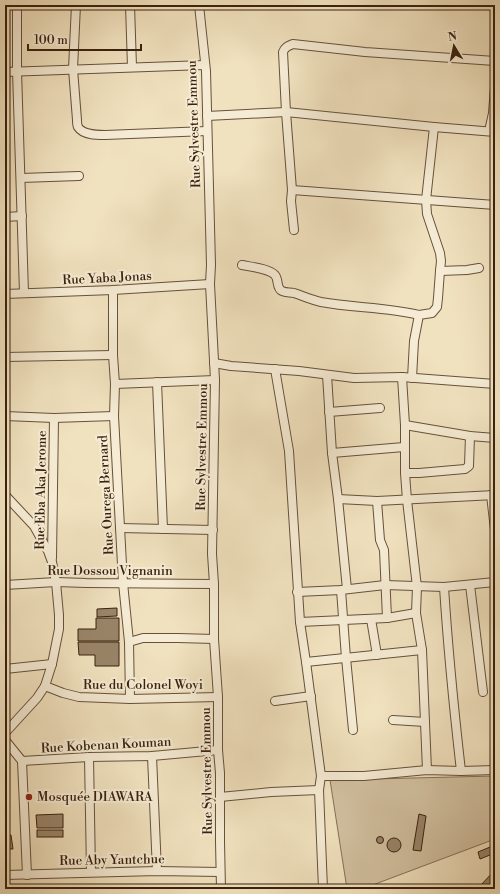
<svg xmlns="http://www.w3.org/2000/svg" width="500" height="894" viewBox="0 0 500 894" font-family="'Libre Bodoni',serif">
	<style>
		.green { fill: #d2c1a1; stroke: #867157 }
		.building { fill: #99856a; stroke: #39210d }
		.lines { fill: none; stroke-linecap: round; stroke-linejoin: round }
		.minor-casing { stroke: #67513a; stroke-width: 10 }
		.minor { stroke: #f6ecd5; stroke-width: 8 }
		.poi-dot { fill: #8f2418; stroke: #f6ecd5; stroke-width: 1.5 }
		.labels { text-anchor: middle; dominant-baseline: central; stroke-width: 4; stroke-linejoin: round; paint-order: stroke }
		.street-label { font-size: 13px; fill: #39210d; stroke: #f6ecd5 }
		.poi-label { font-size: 13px; fill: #39210d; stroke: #f6ecd5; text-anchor: start }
	</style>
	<rect width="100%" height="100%" fill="#f1e2bf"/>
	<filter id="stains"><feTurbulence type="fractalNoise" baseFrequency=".005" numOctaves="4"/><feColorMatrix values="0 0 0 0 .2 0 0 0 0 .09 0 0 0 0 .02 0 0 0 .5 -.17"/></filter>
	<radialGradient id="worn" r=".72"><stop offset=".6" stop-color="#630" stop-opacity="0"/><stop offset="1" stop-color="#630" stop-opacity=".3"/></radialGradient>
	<!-- green -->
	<path class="green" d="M 495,776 L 495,839 L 362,889 L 347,889 L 330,780 Z"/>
	<!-- building -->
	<g class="building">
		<path d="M 117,608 L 117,616 L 97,617 L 97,609 Z"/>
		<path d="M 96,618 L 119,618 L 119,641 L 78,641 L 78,629 L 96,629 Z"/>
		<path d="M 78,642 L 119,642 L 119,666 L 95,666 L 95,655 L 79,655 Z"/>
		<path d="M 63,814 L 63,828 L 37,828 L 36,815 Z"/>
		<path d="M 419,814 L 426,816 L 421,851 L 413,850 Z"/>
		<rect x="37" y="830" width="26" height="7"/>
		<path d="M 5,835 L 11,835 L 13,849 L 5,849 Z"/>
		<circle cx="380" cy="840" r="3.5"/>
		<circle cx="394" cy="845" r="7"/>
		<path d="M 495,845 L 495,853 L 480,859 L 478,852 Z"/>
		<path d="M 495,870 L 495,879 L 487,887 L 489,889 L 481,889 L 479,887 Z"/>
	</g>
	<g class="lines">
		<defs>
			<g id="minor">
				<path d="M 17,5 L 17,71 L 24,293"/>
				<path d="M 76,5 L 73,69 L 77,120 C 77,122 77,125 78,127 C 83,135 97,135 105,135 L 207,131"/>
				<path d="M 130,5 L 132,67"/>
				<path d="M 199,5 L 206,71 L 211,265 L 210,284 L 215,380 L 212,554 L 214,584 L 214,639 L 218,697 L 218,750 L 220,773 L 220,842 L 221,889"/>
				<path d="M 5,72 L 205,65"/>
				<path d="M 207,116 L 286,112 L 434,127 L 495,132"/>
				<path d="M 489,131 L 493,113 L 495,87"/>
				<path d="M 21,178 L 79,176"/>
				<path d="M 292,190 L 495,205"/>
				<path d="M 5,217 L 22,216"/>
				<path d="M 294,230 L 291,201 L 292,190 L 286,112 L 283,52 C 285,47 288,46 293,44 L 365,52 L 495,61"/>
				<path d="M 242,265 C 251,267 268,268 275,275 C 279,280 276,288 282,291 C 286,293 290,292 294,293 C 303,296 312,300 321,302 C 353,308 387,307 419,315"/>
				<path d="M 440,271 L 467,270 L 479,268"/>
				<path d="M 113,290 L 113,355 L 115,384 L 114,416 L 123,583 L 129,642 L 130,699"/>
				<path d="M 5,294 L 113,290 L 210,284"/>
				<path d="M 5,357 L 113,355"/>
				<path d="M 214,363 L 231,366 L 299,371 L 354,378 L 402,377 L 495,384"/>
				<path d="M 275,369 L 289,451 L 300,622 L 306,662 L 321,776 L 364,776 L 427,770 L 461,771 L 495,770"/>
				<path d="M 327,375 L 332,453 L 338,499 L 347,589"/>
				<path d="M 402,377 L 405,425 L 405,473 L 407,500 L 417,587 L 416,613 L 422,650 L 427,770"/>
				<path d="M 412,378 L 414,341 L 419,315 L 432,313 L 437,307 L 438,298 L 440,271 L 441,261 L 440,253 L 427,214 L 426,200 L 434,127"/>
				<path d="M 157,382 L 163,529"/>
				<path d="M 115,384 L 215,380"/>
				<path d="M 329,412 L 380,408"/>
				<path d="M 5,416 L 54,418 L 114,416"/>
				<path d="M 405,425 L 470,436 L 495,438"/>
				<path d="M 332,453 L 404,447"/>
				<path d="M 405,473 L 419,473 L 465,469 L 469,466 L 470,436"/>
				<path d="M 5,495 L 34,526 L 48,551 L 52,562 L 56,582 L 59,615 L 59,629 L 52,664 L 45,686 L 37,698 L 5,733"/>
				<path d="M 491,495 L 495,530"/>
				<path d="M 338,499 L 377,501 L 495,495"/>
				<path d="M 377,501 L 380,540 L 384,550 L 387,618"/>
				<path d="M 120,528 L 213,530"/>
				<path d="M 52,558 L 54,418"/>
				<path d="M 5,585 L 56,582 L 86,583 L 214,584"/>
				<path d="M 470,585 L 483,692"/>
				<path d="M 444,587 C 448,649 454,710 461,771"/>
				<path d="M 341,590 L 346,658 L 353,730"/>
				<path d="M 297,592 L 341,590 L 385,585 L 444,587 L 495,582"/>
				<path d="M 371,619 L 377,655"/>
				<path d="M 300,622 L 387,618 L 416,613"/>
				<path d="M 129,642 L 143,638 L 178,638 L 214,639"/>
				<path d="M 306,662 L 422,650"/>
				<path d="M 5,669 L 52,664"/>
				<path d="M 45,686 L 63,693 L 79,697 L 130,699 L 218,697"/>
				<path d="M 275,701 L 311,696"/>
				<path d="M 393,720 L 425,722"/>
				<path d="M 5,740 L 22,761 L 89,757 L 152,756 L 218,750"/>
				<path d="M 152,756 L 157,871"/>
				<path d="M 89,757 L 91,872"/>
				<path d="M 22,761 L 27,875"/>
				<path d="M 321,776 L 319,790 L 323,889"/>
				<path d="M 220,797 L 271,792 L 319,790"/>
				<path d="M 5,875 L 157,871 L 220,872"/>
			</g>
		</defs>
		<!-- minor casing -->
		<use href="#minor" class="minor-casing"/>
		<!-- minor -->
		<use href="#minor" class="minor"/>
	</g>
	<!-- markers -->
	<circle class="poi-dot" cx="29" cy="797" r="4"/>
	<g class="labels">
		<!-- street labels -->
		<g class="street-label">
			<text transform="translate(194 124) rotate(-92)">Rue Sylvestre Emmou</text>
			<text transform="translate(107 278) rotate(-3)">Rue Yaba Jonas</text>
			<text transform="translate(202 447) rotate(-89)">Rue Sylvestre Emmou</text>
			<text transform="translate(41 490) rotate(-89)">Rue Eba Aka Jerome</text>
			<text transform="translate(106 495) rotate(-93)">Rue Ourega Bernard</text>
			<text x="110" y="571">Rue Dossou Vignanin</text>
			<text x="143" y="685">Rue du Colonel Woyi</text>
			<text transform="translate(106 745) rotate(-3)">Rue Kobenan Kouman</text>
			<text transform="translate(207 771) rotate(-91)">Rue Sylvestre Emmou</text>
			<text transform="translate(112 860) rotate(-1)">Rue Aby Yantchue</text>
		</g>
		<!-- poi labels -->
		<g class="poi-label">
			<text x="37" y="797">Mosquée DIAWARA</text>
		</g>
	</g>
	<!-- margin -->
	<rect width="500" height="894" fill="none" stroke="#f1e2bf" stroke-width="20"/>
	<rect x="6" y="6" width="488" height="882" fill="none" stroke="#39210d" stroke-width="2"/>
	<rect x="10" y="10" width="480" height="874" fill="none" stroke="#39210d"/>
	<!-- north arrow -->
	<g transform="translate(454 46) rotate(350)" stroke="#f6ecd5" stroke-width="3" paint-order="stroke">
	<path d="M0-3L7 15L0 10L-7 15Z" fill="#39210d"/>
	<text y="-6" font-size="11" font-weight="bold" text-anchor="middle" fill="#39210d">N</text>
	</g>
	<!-- scale -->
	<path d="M28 44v6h113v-6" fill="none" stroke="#39210d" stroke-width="2"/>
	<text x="34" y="44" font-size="12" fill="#39210d" stroke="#f6ecd5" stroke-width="3" paint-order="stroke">100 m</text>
	<rect width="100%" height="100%" filter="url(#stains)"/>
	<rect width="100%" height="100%" fill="url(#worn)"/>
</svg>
